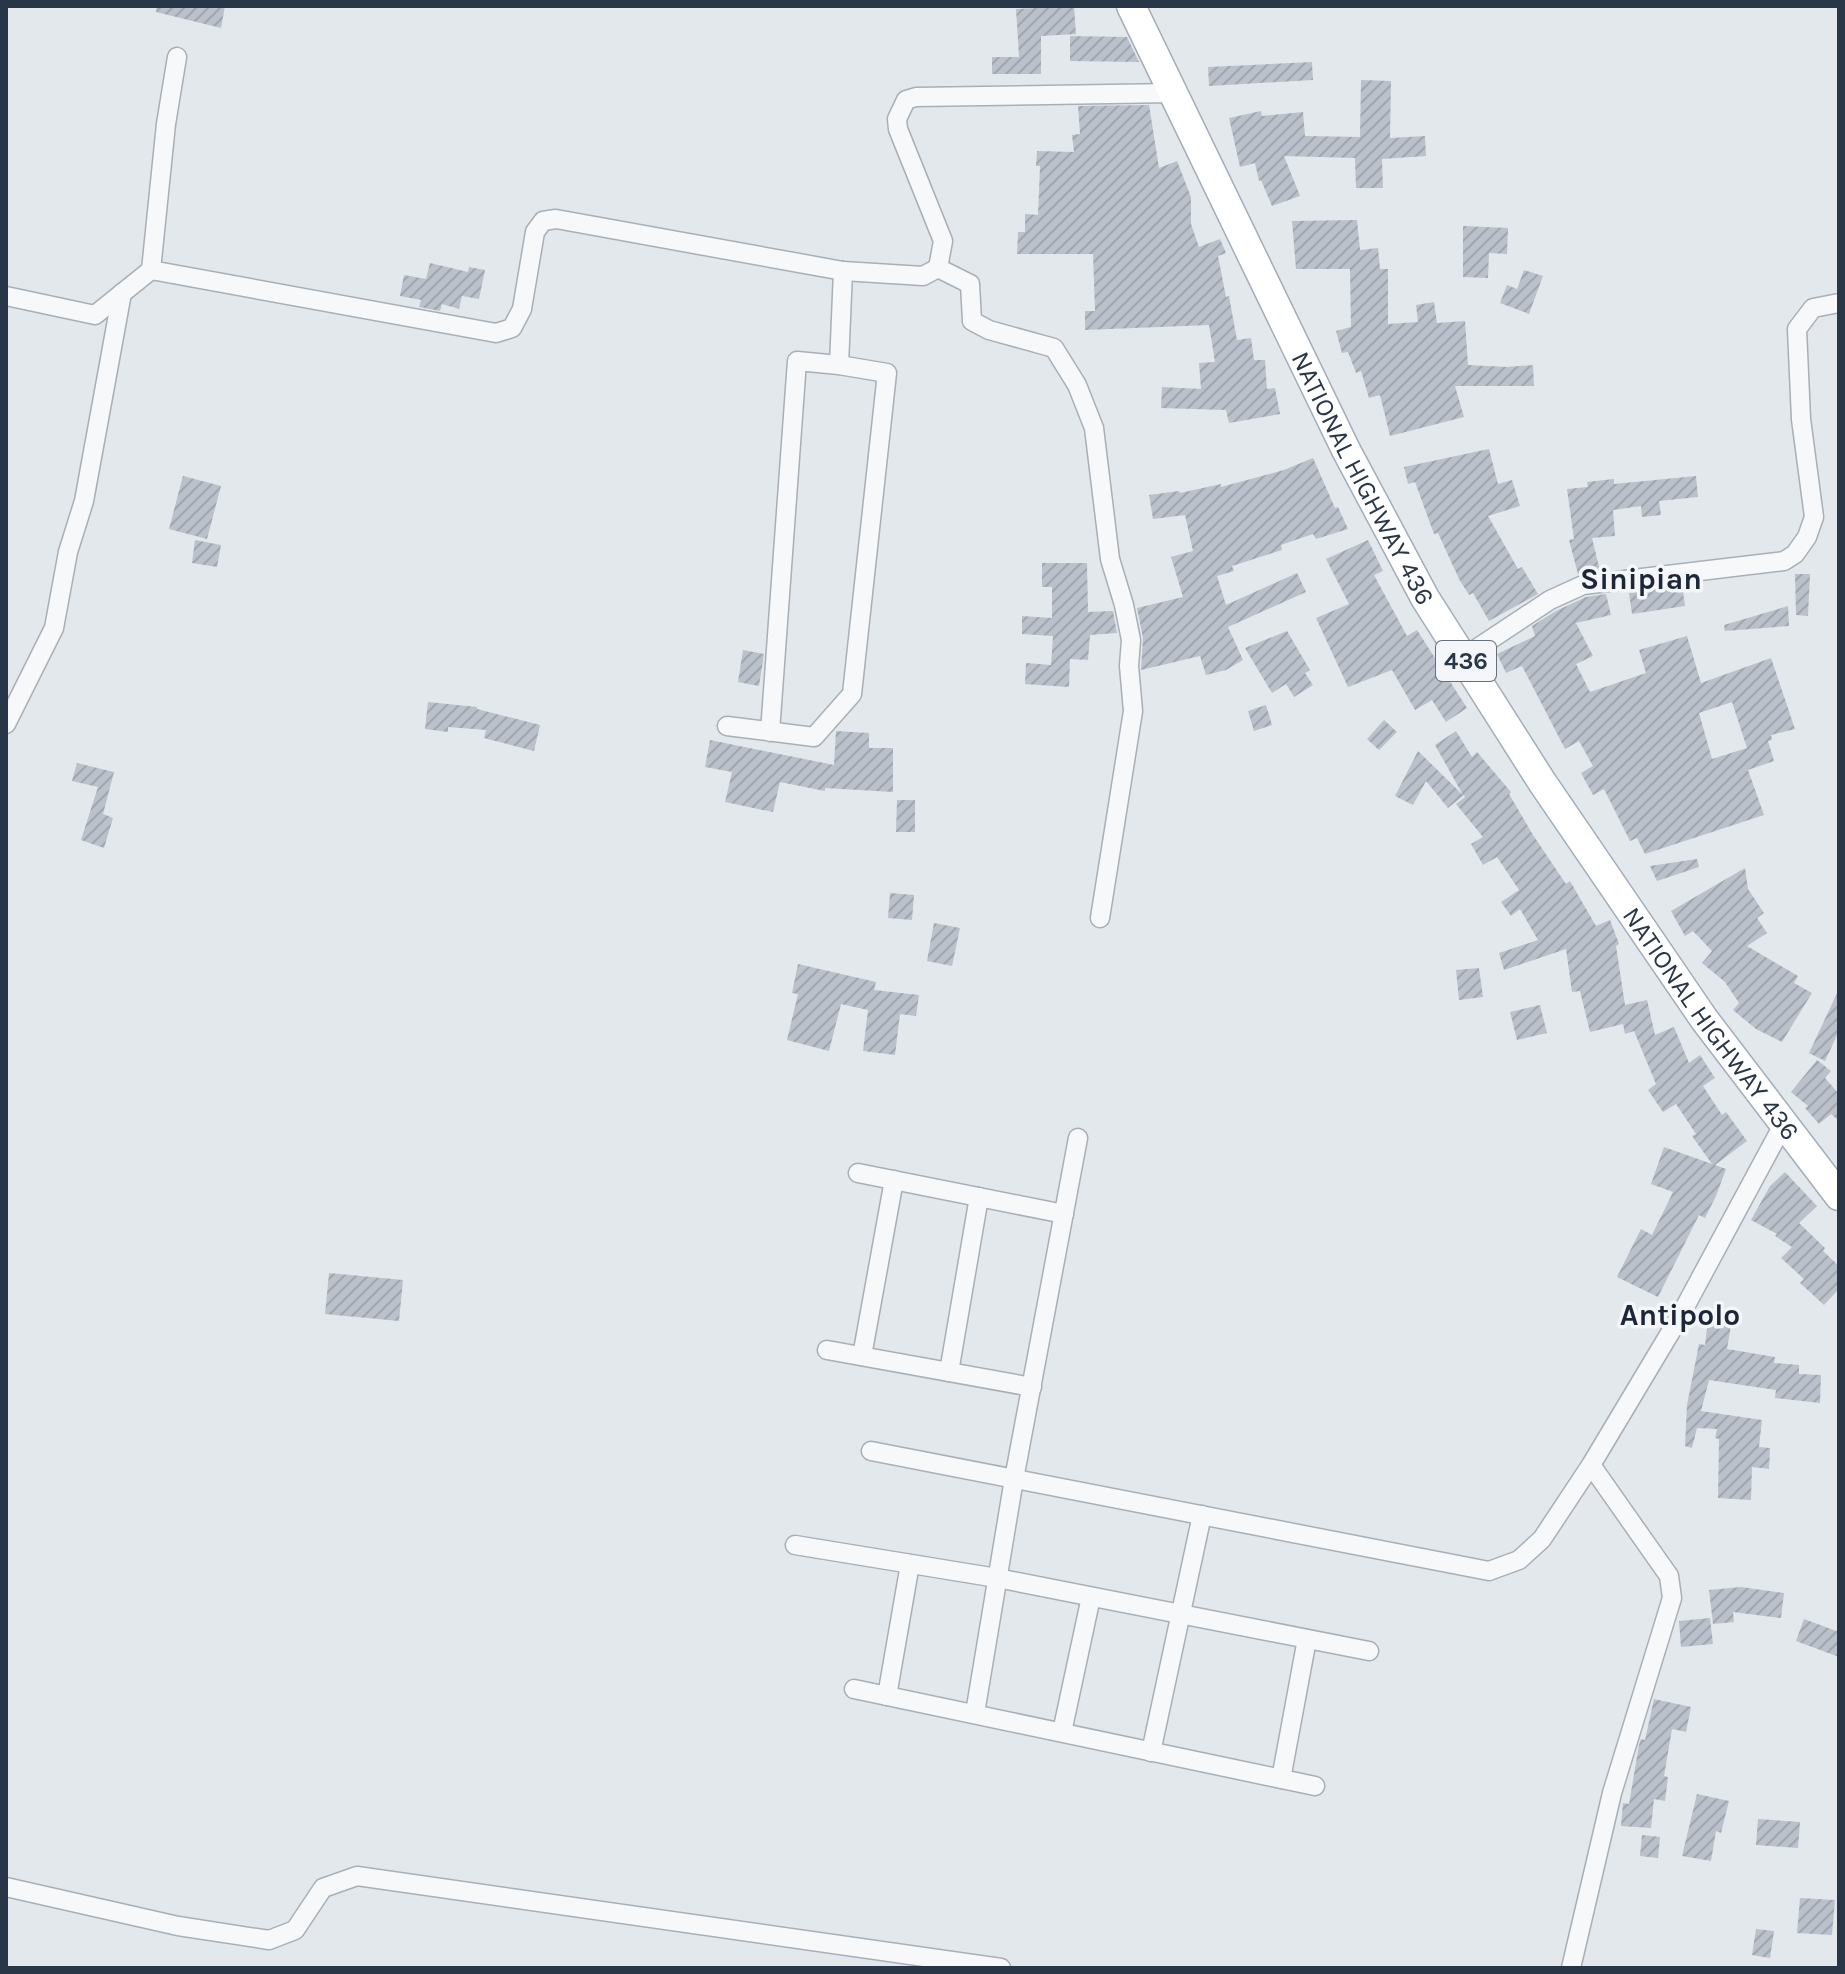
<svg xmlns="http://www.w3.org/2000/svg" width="1845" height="1974" viewBox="0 0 1845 1974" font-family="Karla,sans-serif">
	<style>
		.building { fill: url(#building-hatch); fill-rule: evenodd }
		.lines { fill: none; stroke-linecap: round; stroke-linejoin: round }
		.minor-casing { stroke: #a7afb7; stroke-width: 21 }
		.primary-casing { stroke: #a2adb9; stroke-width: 31 }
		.minor { stroke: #f7f8fa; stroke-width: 18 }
		.primary { stroke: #fff; stroke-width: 28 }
		.labels { text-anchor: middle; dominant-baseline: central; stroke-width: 7; stroke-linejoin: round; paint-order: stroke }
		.shield { fill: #f4f6f9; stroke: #66707c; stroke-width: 2 }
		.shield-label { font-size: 24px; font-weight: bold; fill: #293647 }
		.street-label { font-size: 26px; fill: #293647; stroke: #f4f6f9 }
		.quarter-label { font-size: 30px; font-weight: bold; fill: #1b2738; stroke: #f4f6f9 }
	</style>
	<defs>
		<pattern id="building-hatch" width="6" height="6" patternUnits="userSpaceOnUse" patternTransform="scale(2)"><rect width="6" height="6" fill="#bac1cb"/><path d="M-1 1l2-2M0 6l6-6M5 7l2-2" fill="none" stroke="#a0a6b0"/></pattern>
	</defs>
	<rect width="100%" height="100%" fill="#e3e8ec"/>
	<!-- building -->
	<g class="building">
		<path d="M 157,6 L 225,6 L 221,28 L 156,12 Z"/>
		<path d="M 1074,6 L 1076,34 L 1041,36 L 1041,74 L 992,74 L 992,57 L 1019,57 L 1016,9 Z"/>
		<path d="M 1070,36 L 1127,37 L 1139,62 L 1070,61 Z"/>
		<path d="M 1312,62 L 1313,80 L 1209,86 L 1208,67 Z"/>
		<path d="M 1361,80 L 1391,81 L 1390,138 L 1425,136 L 1426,156 L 1382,159 L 1383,188 L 1356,188 L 1355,158 L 1284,156 L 1300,196 L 1272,206 L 1261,180 L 1259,181 L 1255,163 L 1240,167 L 1229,118 L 1261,111 L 1262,116 L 1303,112 L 1305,136 L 1360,137 Z"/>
		<path d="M 1149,105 L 1159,168 L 1177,161 L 1191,197 L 1191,224 L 1199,247 L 1220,239 L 1226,253 L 1218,256 L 1226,297 L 1229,296 L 1237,340 L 1251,338 L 1254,360 L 1265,360 L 1267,389 L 1275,388 L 1280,414 L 1229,423 L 1226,410 L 1161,408 L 1162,387 L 1201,389 L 1199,363 L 1215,362 L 1209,325 L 1085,330 L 1085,311 L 1095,311 L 1093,254 L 1017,254 L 1018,232 L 1025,232 L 1025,214 L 1038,215 L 1040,166 L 1036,166 L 1037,151 L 1074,152 L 1072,135 L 1080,134 L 1078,106 Z"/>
		<path d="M 1357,220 L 1360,250 L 1378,248 L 1380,269 L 1388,269 L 1388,324 L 1418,322 L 1416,305 L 1434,302 L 1437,323 L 1465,321 L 1468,365 L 1507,367 L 1533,365 L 1534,386 L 1455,386 L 1464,417 L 1390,436 L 1380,395 L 1369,398 L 1361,371 L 1356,373 L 1348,352 L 1342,353 L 1336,331 L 1351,327 L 1350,269 L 1296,269 L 1292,221 Z"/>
		<path d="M 1463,226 L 1508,228 L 1507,254 L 1489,253 L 1488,278 L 1463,277 Z"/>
		<path d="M 430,263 L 468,272 L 469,267 L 485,270 L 479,299 L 462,296 L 459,309 L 442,304 L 440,311 L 419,307 L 421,300 L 400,296 L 404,275 L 426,279 Z"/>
		<path d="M 1524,270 L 1543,276 L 1529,314 L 1500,303 L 1507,285 L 1517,289 Z"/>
		<path d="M 1489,449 L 1498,484 L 1512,480 L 1520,506 L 1488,516 L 1518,569 L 1522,567 L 1538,594 L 1489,621 L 1473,593 L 1469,595 L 1459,579 L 1438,533 L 1434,534 L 1415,482 L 1408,484 L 1404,467 Z"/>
		<path d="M 1313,458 L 1335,508 L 1338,507 L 1348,529 L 1316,539 L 1313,534 L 1281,545 L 1282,550 L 1232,566 L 1234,571 L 1217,576 L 1226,605 L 1297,573 L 1306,592 L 1228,627 L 1243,660 L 1226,670 L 1206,675 L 1200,656 L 1141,670 L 1143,638 L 1137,608 L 1183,597 L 1171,557 L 1193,551 L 1185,515 L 1153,519 L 1149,495 L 1179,491 L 1180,493 L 1221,484 L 1221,487 L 1284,470 Z"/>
		<path d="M 183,476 L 221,486 L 207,539 L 169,529 Z"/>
		<path d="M 1696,476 L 1698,497 L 1659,501 L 1661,515 L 1642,517 L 1641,506 L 1613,510 L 1615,536 L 1592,538 L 1600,571 L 1578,574 L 1569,540 L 1574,539 L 1567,489 L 1588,487 L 1587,482 L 1614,479 L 1614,484 Z"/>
		<path d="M 195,540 L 221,545 L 217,567 L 192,563 Z"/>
		<path d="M 1368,540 L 1383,571 L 1374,575 L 1407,636 L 1417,630 L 1467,708 L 1446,722 L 1432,700 L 1415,710 L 1392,670 L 1348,687 L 1316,618 L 1349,604 L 1326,559 Z"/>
		<path d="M 1042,563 L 1087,563 L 1088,612 L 1113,611 L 1117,633 L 1090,635 L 1088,660 L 1070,659 L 1069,687 L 1025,684 L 1026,663 L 1051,665 L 1053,636 L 1022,634 L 1022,616 L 1052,618 L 1052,587 L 1042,587 Z"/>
		<path d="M 1795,574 L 1810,574 L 1808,616 L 1796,615 Z"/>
		<path d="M 1682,585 L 1685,606 L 1632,614 L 1629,593 Z"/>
		<path d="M 1606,594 L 1611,615 L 1576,623 L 1593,656 L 1576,664 L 1590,692 L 1646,673 L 1639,650 L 1687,636 L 1701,683 L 1771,658 L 1795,729 L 1771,735 L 1772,740 L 1768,741 L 1774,761 L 1748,770 L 1764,815 L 1645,854 L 1637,838 L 1630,841 L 1604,789 L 1593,795 L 1581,773 L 1593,766 L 1579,741 L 1565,749 L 1522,666 L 1506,673 L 1497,654 L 1535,636 L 1532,626 L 1556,611 L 1586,597 ZM 1732,702 L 1747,748 L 1712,759 L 1699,713 Z"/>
		<path d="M 1788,606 L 1789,626 L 1725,631 L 1724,625 Z"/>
		<path d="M 1287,631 L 1310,670 L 1305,673 L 1313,685 L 1294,697 L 1286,684 L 1272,693 L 1245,648 Z"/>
		<path d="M 743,650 L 764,654 L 759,686 L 738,682 Z"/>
		<path d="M 428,702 L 477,707 L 477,709 L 540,725 L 534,751 L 484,738 L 486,730 L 448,727 L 448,732 L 425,729 Z"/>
		<path d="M 1266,705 L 1272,725 L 1254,731 L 1248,711 Z"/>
		<path d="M 1384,720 L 1397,732 L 1379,750 L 1367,739 Z"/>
		<path d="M 836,731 L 869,733 L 869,748 L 893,748 L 893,792 L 825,788 L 825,791 L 780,782 L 773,812 L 725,802 L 732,772 L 705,767 L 710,740 L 834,765 Z"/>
		<path d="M 1456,731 L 1472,757 L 1477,752 L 1511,792 L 1509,794 L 1533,835 L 1566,884 L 1570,881 L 1596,926 L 1610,920 L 1619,944 L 1616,946 L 1625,1005 L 1647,1000 L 1655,1035 L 1674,1027 L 1689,1063 L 1700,1055 L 1715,1078 L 1703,1086 L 1722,1115 L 1726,1112 L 1747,1141 L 1715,1165 L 1726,1169 L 1716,1196 L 1705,1218 L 1699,1215 L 1658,1297 L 1617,1277 L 1641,1229 L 1652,1235 L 1673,1192 L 1651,1184 L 1664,1147 L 1712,1164 L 1692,1136 L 1696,1134 L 1676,1104 L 1663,1112 L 1648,1090 L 1656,1084 L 1634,1031 L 1625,1034 L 1623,1024 L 1590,1032 L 1580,991 L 1572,992 L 1566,949 L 1504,970 L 1499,953 L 1538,940 L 1520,909 L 1511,916 L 1501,902 L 1519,890 L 1497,857 L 1483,865 L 1471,844 L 1483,837 L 1456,804 L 1465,797 L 1464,795 L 1448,808 L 1426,781 L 1413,805 L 1395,796 L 1418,751 L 1463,795 L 1435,745 Z"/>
		<path d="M 77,763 L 114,772 L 103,814 L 113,818 L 104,848 L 81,840 L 98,787 L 72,781 Z"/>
		<path d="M 897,800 L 915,800 L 915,832 L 896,832 Z"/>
		<path d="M 1697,859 L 1699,867 L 1657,881 L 1650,866 Z"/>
		<path d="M 1745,868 L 1748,889 L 1764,913 L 1757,918 L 1767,933 L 1747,946 L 1798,976 L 1794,983 L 1812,993 L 1782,1042 L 1756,1029 L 1733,1010 L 1739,1003 L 1725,982 L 1702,963 L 1712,951 L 1693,931 L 1685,936 L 1671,911 Z"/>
		<path d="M 890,893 L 914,895 L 912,920 L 888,918 Z"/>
		<path d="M 934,923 L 960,928 L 952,966 L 927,961 Z"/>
		<path d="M 798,964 L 876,982 L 874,990 L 919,995 L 916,1016 L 900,1014 L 895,1055 L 863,1051 L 868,1010 L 841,1004 L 829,1051 L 787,1040 L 798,994 L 792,993 Z"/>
		<path d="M 1479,968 L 1483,997 L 1459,1000 L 1456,970 Z"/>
		<path d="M 1839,989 L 1839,1031 L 1825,1061 L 1809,1053 Z"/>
		<path d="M 1540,1005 L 1547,1033 L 1517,1040 L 1510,1012 Z"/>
		<path d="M 1817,1060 L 1831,1071 L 1825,1078 L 1839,1094 L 1839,1121 L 1831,1114 L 1819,1124 L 1805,1108 L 1808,1106 L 1791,1092 Z"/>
		<path d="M 1785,1172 L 1817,1206 L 1799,1223 L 1825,1248 L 1823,1251 L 1839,1266 L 1839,1289 L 1824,1305 L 1800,1283 L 1804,1279 L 1781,1258 L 1792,1247 L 1775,1236 L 1777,1234 L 1751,1220 L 1770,1186 Z"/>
		<path d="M 329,1273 L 403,1280 L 399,1321 L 325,1314 Z"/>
		<path d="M 1713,1315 L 1728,1317 L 1726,1324 L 1731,1325 L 1727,1349 L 1775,1357 L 1774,1363 L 1799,1365 L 1799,1374 L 1821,1375 L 1820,1403 L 1775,1398 L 1776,1390 L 1709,1380 L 1701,1411 L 1762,1420 L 1759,1447 L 1770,1448 L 1769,1469 L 1752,1467 L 1751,1500 L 1718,1498 L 1719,1439 L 1715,1438 L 1717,1429 L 1697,1428 L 1692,1448 L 1685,1446 L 1687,1405 L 1699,1344 L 1705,1345 L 1708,1321 L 1712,1321 Z"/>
		<path d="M 1741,1587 L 1784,1593 L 1781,1618 L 1733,1612 L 1734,1622 L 1713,1624 L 1709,1590 Z"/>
		<path d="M 1710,1618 L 1713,1644 L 1681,1647 L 1679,1621 Z"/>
		<path d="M 1804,1619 L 1839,1632 L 1839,1657 L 1796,1641 Z"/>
		<path d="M 1654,1699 L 1691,1707 L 1686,1732 L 1672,1729 L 1664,1776 L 1668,1777 L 1665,1801 L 1654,1799 L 1651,1828 L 1621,1826 L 1623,1803 L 1629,1804 L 1639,1745 L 1641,1739 L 1645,1740 Z"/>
		<path d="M 1697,1794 L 1729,1801 L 1721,1833 L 1716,1831 L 1711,1861 L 1682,1856 Z"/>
		<path d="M 1758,1819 L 1800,1822 L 1798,1848 L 1756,1845 Z"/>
		<path d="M 1642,1835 L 1660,1837 L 1658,1858 L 1640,1856 Z"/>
		<path d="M 1800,1898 L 1835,1900 L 1832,1935 L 1797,1933 Z"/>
		<path d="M 1756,1929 L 1774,1931 L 1770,1958 L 1752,1955 Z"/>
	</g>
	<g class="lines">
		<defs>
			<g id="minor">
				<path d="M 938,268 L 970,284 L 972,321 L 989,330 L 1054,348 L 1077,385 L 1094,428 L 1110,559 L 1124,605 L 1131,640 L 1129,666 L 1133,711 L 1100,918"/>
				<path d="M 938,268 L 943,241 L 898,129 L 897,119 L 906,100 L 916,97 L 1173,93"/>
				<path d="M 151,270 L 166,124 L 177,57"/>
				<path d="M 6,296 L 95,315 L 151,270 L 496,333 L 512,328 L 522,309 L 535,232 L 543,221 L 556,219 L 843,271 L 923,276 L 938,268"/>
				<path d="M 839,365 L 843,271"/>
				<path d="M 1464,657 L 1550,600 L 1583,585 L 1784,561 L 1795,554 L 1807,537 L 1814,517 L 1801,419 L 1797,329 L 1813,308 L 1839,303"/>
				<path d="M 6,724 L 54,628 L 68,552 L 84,501 L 122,293"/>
				<path d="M 727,726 L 814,737 L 852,694 L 887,373 L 839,365 L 797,361 L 770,732"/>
				<path d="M 858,1173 L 1064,1214"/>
				<path d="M 827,1350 L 1032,1387"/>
				<path d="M 862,1356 L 894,1180"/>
				<path d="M 949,1372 L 979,1197"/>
				<path d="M 871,1451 L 1489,1571 L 1519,1560 L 1542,1539 L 1591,1465 L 1679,1318 L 1783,1125"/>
				<path d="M 795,1545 L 997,1578 L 1369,1651"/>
				<path d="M 854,1689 L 1315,1786"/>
				<path d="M 887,1696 L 910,1564"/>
				<path d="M 975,1713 L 1014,1479 L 1078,1138"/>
				<path d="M 1062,1732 L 1091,1597"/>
				<path d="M 1151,1752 L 1202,1515"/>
				<path d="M 1281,1779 L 1307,1639"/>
				<path d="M 6,1887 L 178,1926 L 269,1940 L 295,1930 L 323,1888 L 357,1876 L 1001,1968"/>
				<path d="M 1571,1968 L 1612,1793 L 1672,1598 L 1669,1576 L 1591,1465"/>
			</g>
			<g id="primary">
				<path id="s1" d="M 1131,6 L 1346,450 L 1425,598 L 1542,782 L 1704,1019 L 1839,1196"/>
			</g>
		</defs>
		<!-- minor casing -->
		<use href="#minor" class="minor-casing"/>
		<!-- primary casing -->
		<use href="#primary" class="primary-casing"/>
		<!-- minor -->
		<use href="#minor" class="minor"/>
		<!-- primary -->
		<use href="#primary" class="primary"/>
	</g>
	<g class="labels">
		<!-- shield labels -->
		<rect class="shield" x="1436" y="641" width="60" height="40" rx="6"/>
		<g class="shield-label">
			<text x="1466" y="661">436</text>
		</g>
		<!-- street labels -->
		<g class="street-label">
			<text stroke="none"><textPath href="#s1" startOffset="526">NATIONAL HIGHWAY 436</textPath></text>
			<text stroke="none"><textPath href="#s1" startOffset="1174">NATIONAL HIGHWAY 436</textPath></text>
		</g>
		<!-- quarter labels -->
		<g class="quarter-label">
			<text x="1641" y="579">Sinipian</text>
			<text x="1680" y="1315">Antipolo</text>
		</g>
	</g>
	<!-- border -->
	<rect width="1845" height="1974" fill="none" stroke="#293647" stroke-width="16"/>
</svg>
